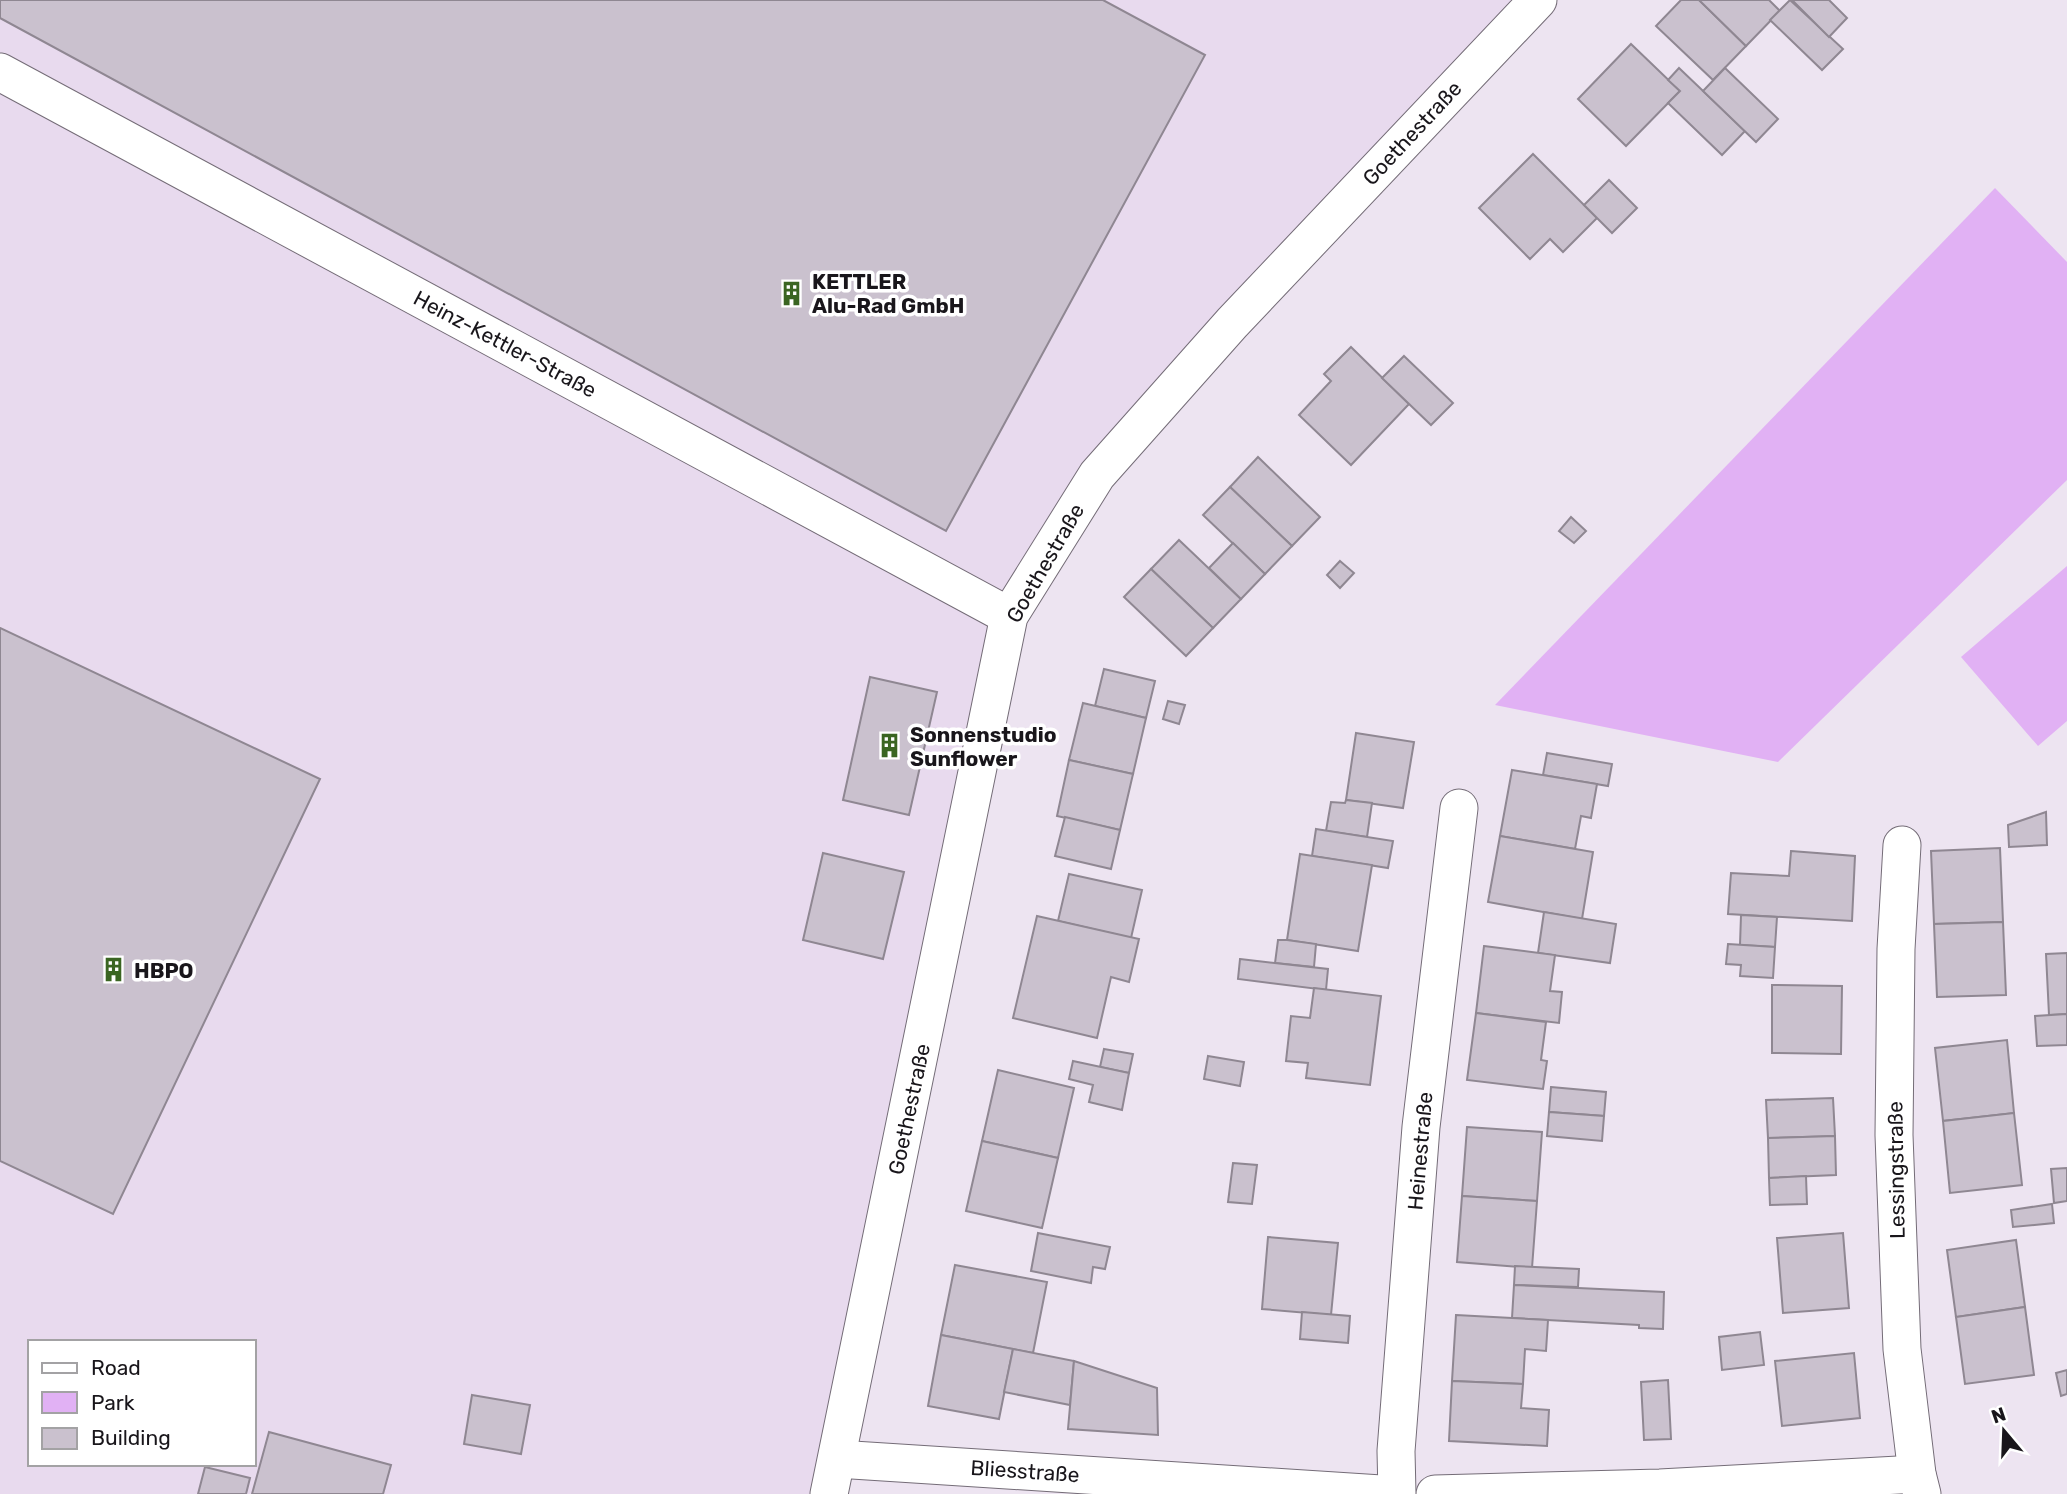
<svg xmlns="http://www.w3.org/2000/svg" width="2067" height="1494" viewBox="0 0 2067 1494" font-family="Rubik,sans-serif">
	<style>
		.built { fill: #e8daee; fill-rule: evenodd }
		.green { fill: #e1b1f4 }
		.building { fill: #cac1ce; stroke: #8f8792; stroke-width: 2 }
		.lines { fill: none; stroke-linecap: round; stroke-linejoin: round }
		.street-casing { stroke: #746c77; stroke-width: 39 }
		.street { stroke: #fff; stroke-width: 37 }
		.labels { text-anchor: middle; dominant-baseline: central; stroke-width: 7; stroke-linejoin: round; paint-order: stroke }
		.street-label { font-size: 21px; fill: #19161b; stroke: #fff }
		.poi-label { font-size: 21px; font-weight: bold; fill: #19161b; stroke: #fff; text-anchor: start }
	</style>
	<rect width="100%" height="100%" fill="#ede4f1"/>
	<!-- built -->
	<path class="built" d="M 0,0 L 1538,0 L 1232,323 L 1009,616 L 829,1494 L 0,1494 ZM 30,1342 L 254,1342 L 254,1464 L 30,1464 Z"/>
	<!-- green -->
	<g class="green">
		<path d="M 1995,188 L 2067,262 L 2067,480 L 1778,762 L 1495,705 Z"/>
		<path d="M 2067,566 L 2067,721 L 2038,746 L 1961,657 Z"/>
	</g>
	<!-- building -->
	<g class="building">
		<path d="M 0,0 L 1103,0 L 1205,55 L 946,531 L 0,18 Z"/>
		<path d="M 1681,0 L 1699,0 L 1746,46 L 1713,80 L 1656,26 Z"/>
		<path d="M 1699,0 L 1769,0 L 1780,11 L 1746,46 Z"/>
		<path d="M 1790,0 L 1843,49 L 1822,70 L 1770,20 Z"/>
		<path d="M 1792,0 L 1829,0 L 1847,18 L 1829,37 Z"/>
		<path d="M 1631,44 L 1680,91 L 1626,146 L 1578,99 Z"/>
		<path d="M 1679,68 L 1745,131 L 1722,155 L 1668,103 L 1680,91 L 1668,80 Z"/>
		<path d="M 1725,68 L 1778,119 L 1756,142 L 1703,91 Z"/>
		<path d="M 1533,154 L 1597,218 L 1563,252 L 1550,239 L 1530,259 L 1479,208 Z"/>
		<path d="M 1609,180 L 1637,208 L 1612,233 L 1584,205 Z"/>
		<path d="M 1351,347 L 1409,404 L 1351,465 L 1299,415 L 1331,381 L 1324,374 Z"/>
		<path d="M 1404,356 L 1453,403 L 1431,425 L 1382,378 Z"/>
		<path d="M 1258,457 L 1320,517 L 1292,546 L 1230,487 Z"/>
		<path d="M 1230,487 L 1292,546 L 1265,574 L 1203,515 Z"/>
		<path d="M 1571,517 L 1586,531 L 1574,543 L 1559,531 Z"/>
		<path d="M 1179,540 L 1241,599 L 1213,628 L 1151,569 Z"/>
		<path d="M 1233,543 L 1265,574 L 1241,599 L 1209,568 Z"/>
		<path d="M 1340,561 L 1354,573 L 1340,588 L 1327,575 Z"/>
		<path d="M 1151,569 L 1213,628 L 1186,656 L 1124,597 Z"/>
		<path d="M 0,628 L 320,779 L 113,1214 L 0,1161 Z"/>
		<path d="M 1104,669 L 1155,681 L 1146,718 L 1095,706 Z"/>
		<path d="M 870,677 L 937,692 L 909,815 L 843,800 Z"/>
		<path d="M 1168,701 L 1185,705 L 1179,724 L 1163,719 Z"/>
		<path d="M 1083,703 L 1146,718 L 1133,774 L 1069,760 Z"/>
		<path d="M 1356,733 L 1414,742 L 1403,808 L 1346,800 Z"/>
		<path d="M 1547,753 L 1612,764 L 1608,786 L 1543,775 Z"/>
		<path d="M 1069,760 L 1133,774 L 1120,830 L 1057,816 Z"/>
		<path d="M 1512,770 L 1597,784 L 1591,818 L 1581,816 L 1575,849 L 1500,836 Z"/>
		<path d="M 1346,800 L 1372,803 L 1367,837 L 1326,831 L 1331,802 L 1345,803 Z"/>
		<path d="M 2046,812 L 2047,845 L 2009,847 L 2008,825 Z"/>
		<path d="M 1065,817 L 1120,830 L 1111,869 L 1055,856 Z"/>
		<path d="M 1316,829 L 1393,841 L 1388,868 L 1312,856 Z"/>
		<path d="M 1500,836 L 1593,852 L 1582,919 L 1488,902 Z"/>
		<path d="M 2000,848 L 2003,922 L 1934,924 L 1931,851 Z"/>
		<path d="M 1791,851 L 1855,856 L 1852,921 L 1728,914 L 1731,873 L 1789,876 Z"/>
		<path d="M 823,853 L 904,872 L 883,959 L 803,940 Z"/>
		<path d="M 1300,854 L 1372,865 L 1358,951 L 1287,940 Z"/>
		<path d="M 1069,874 L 1142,890 L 1131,938 L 1058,921 Z"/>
		<path d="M 1544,912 L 1616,924 L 1610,963 L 1538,953 Z"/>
		<path d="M 1741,915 L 1777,917 L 1775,947 L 1740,945 Z"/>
		<path d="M 1037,916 L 1139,939 L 1129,982 L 1111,977 L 1097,1038 L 1013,1018 Z"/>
		<path d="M 2003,922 L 2006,995 L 1937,997 L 1934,924 Z"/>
		<path d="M 1278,940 L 1287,940 L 1316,944 L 1314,967 L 1275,963 Z"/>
		<path d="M 1728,944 L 1775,947 L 1773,978 L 1740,976 L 1741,965 L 1726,964 Z"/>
		<path d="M 1484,946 L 1555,955 L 1550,991 L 1562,992 L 1559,1023 L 1476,1013 Z"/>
		<path d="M 2067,953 L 2067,1014 L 2049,1015 L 2046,954 Z"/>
		<path d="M 1240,959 L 1328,969 L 1326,990 L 1238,979 Z"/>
		<path d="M 1772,985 L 1842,986 L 1841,1054 L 1772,1053 Z"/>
		<path d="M 1314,988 L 1381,996 L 1370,1085 L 1306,1078 L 1308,1063 L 1286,1061 L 1291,1016 L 1310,1018 Z"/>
		<path d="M 1476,1013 L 1546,1022 L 1541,1060 L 1547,1061 L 1543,1089 L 1467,1080 Z"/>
		<path d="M 2067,1014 L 2067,1045 L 2037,1046 L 2035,1016 Z"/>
		<path d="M 2007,1040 L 2014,1113 L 1943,1121 L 1935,1048 Z"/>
		<path d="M 1104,1049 L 1133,1054 L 1129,1073 L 1100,1067 Z"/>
		<path d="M 1208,1056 L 1244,1062 L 1240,1086 L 1204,1079 Z"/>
		<path d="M 1073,1061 L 1129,1073 L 1122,1110 L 1089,1102 L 1093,1085 L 1069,1079 Z"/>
		<path d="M 998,1070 L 1074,1088 L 1058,1158 L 982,1141 Z"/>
		<path d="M 1551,1087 L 1606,1092 L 1604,1116 L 1549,1112 Z"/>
		<path d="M 1833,1098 L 1835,1136 L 1768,1138 L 1766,1100 Z"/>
		<path d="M 1549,1112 L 1604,1116 L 1602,1141 L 1547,1136 Z"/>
		<path d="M 2014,1113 L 2022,1185 L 1950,1193 L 1943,1121 Z"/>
		<path d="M 1467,1127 L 1542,1132 L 1537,1201 L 1462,1196 Z"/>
		<path d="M 1835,1136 L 1836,1175 L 1769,1178 L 1768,1138 Z"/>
		<path d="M 982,1141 L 1058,1158 L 1042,1228 L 966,1211 Z"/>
		<path d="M 1233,1163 L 1257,1165 L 1252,1204 L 1228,1202 Z"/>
		<path d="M 2067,1168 L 2067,1201 L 2054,1203 L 2051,1169 Z"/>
		<path d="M 1806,1176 L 1807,1204 L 1770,1205 L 1769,1178 Z"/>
		<path d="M 1462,1196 L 1537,1201 L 1532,1268 L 1457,1262 Z"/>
		<path d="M 2052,1204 L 2054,1223 L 2013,1227 L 2011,1210 Z"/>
		<path d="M 1038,1233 L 1110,1247 L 1105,1269 L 1093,1267 L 1091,1283 L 1031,1271 Z"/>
		<path d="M 1843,1233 L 1849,1308 L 1783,1313 L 1777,1238 Z"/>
		<path d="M 1268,1237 L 1338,1243 L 1331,1315 L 1262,1309 Z"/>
		<path d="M 2016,1240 L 2025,1307 L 1956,1317 L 1947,1250 Z"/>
		<path d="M 955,1265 L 1047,1282 L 1033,1353 L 941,1335 Z"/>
		<path d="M 1515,1266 L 1579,1269 L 1578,1287 L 1514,1285 Z"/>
		<path d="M 1514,1285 L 1664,1292 L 1663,1329 L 1639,1328 L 1639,1325 L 1512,1318 Z"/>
		<path d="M 2025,1307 L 2034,1375 L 1965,1384 L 1956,1317 Z"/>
		<path d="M 1302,1312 L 1350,1316 L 1348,1343 L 1300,1339 Z"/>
		<path d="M 1456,1315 L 1548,1320 L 1546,1351 L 1525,1349 L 1523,1384 L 1452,1381 Z"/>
		<path d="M 1760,1332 L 1764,1365 L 1722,1370 L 1719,1337 Z"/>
		<path d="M 941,1335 L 1013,1349 L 999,1419 L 928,1406 Z"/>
		<path d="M 1013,1349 L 1074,1361 L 1070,1405 L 1004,1392 Z"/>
		<path d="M 1854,1353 L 1860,1418 L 1782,1426 L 1775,1361 Z"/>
		<path d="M 1074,1361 L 1157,1388 L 1158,1435 L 1068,1429 Z"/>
		<path d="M 2067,1370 L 2067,1394 L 2061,1396 L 2056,1373 Z"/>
		<path d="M 1668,1380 L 1671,1439 L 1644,1440 L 1641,1382 Z"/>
		<path d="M 1452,1381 L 1523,1384 L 1521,1408 L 1549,1410 L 1547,1446 L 1449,1441 Z"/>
		<path d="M 472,1395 L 530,1405 L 521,1454 L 464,1444 Z"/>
		<path d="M 269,1432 L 391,1465 L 383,1494 L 252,1494 Z"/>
		<path d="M 205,1467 L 250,1478 L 246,1494 L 198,1494 Z"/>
	</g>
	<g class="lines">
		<defs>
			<g id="street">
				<path d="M 0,72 L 1009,616"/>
				<path d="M 1902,845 L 1896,949 L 1894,1135 L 1902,1349 L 1917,1474 L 1922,1494"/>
				<path d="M 837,1459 L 1381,1494"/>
				<path d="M 829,1494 L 1009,616 L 1097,475 L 1232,323 L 1538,0"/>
				<path d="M 1397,1494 L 1396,1451 L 1421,1127 L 1459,808"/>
				<path d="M 1435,1494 L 1660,1488 L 1917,1474"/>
			</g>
		</defs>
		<!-- street casing -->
		<use href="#street" class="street-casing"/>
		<!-- street -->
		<use href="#street" class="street"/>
	</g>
	<!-- icons -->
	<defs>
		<symbol id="building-bare" viewBox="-9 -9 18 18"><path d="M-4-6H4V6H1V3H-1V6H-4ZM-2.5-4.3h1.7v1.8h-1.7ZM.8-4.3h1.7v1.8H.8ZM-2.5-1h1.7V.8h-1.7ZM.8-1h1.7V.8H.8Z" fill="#3a6522" stroke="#fff" stroke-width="2.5" paint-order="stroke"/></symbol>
	</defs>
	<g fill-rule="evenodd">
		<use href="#building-bare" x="774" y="276" width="35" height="35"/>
		<use href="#building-bare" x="872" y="728" width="35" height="35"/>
		<use href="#building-bare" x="96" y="952" width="35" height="35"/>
	</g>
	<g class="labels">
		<!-- street labels -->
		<g class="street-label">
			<text transform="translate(1412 133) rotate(-47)">Goethestraße</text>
			<text transform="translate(505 344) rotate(28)">Heinz-Kettler-Straße</text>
			<text transform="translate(1045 563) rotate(-60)">Goethestraße</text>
			<text transform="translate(909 1109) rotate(-78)">Goethestraße</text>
			<text transform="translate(1420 1151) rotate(-85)">Heinestraße</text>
			<text transform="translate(1896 1170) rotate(-91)">Lessingstraße</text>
			<text transform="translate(1025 1471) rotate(4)">Bliesstraße</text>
		</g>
		<!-- poi labels -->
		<g class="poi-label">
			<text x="812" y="281">KETTLER<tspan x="812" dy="24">Alu-Rad GmbH</tspan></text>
			<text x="910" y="734">Sonnenstudio<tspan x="910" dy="24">Sunflower</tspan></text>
			<text x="134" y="970">HBPO</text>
		</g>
	</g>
	<!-- legend -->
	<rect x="28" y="1340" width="228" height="126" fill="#ffffff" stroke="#a3a2a4" stroke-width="2"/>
	<rect x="42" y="1363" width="35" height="10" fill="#ffffff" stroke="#a3a2a4" stroke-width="2"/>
	<text x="91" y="1375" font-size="21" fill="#19161b">Road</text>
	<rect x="42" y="1392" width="35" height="21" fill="#e1b1f4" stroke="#a3a2a4" stroke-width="2"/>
	<text x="91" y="1410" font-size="21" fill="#19161b">Park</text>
	<rect x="42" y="1428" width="35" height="21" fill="#cac1ce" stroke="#a3a2a4" stroke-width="2"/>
	<text x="91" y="1445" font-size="21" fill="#19161b">Building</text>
	<!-- north arrow -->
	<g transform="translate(2004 1431) rotate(341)" stroke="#ffffff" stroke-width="5" paint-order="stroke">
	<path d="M0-5L12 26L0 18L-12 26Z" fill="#19161b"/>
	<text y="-10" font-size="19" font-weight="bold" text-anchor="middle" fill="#19161b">N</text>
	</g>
</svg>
